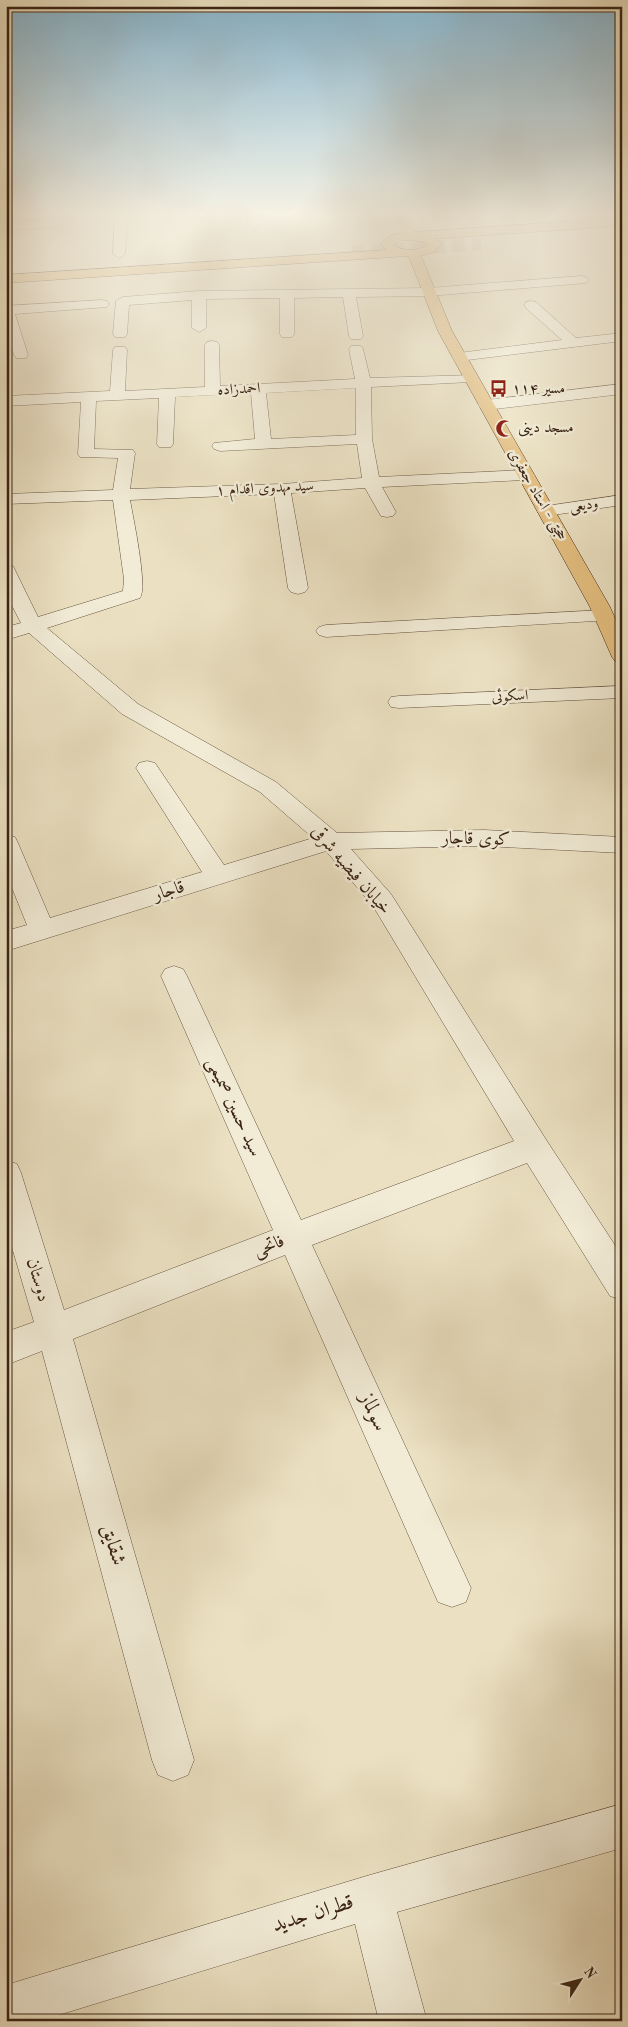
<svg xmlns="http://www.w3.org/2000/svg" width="628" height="2027" viewBox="0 0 628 2027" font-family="'Old Standard TT',Amiri,serif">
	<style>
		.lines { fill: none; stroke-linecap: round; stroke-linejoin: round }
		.highway-tunnel { stroke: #c8bb9f; stroke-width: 13; stroke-dasharray: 13 7; stroke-linecap: butt }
		.minor-casing { stroke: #665340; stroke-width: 1 }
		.major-casing { stroke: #3a2415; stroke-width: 1 }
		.highway-casing { stroke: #3a2415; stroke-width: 1 }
		.minor { fill: #f2ecd7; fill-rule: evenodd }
		.major { fill: #e6c081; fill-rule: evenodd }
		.highway { fill: #e6c081; fill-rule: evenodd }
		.labels { text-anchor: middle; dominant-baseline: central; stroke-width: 5; stroke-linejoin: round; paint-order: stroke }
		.far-poi-label { font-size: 15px; fill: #3a2415; stroke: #f2ecd7; text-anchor: start }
		.far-street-label { font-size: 15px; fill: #3a2415; stroke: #f2ecd7 }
		.street-label { font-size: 18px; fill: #3a2415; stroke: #f2ecd7 }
		.near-street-label { font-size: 21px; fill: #3a2415; stroke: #f2ecd7 }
	</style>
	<rect width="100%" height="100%" fill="#ebe1c2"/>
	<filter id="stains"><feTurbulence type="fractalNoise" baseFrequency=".004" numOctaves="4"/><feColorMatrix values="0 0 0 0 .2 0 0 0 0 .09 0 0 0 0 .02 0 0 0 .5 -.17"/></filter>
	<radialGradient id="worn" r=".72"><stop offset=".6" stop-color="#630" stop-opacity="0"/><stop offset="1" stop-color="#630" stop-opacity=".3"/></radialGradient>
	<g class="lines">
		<!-- highway-tunnel -->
		<path class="highway-tunnel" d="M 352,252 L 481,244"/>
		<defs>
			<g id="minor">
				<path d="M 115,213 L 127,213 L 125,254 L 119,258 L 113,254 Z"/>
				<path d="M 249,213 L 261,213 L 257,229 L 253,230 L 247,226 Z"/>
				<path d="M 56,220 L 62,224 L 60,227 L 6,230 L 6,222 Z"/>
				<path d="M 581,276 L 586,277 L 588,280 L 586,283 L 429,296 L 356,297 L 363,336 L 361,339 L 351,339 L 349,336 L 343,297 L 294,298 L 294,334 L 292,337 L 282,337 L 280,334 L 280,298 L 206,299 L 206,328 L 199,332 L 192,328 L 192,300 L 129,305 L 127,334 L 125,337 L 115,337 L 113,334 L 116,301 L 123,297 L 199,291 L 429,288 Z"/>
				<path d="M 102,300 L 107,301 L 109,304 L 107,307 L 15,314 L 28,355 L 26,358 L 16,358 L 14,355 L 6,330 L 6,306 Z"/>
				<path d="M 531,301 L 536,302 L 576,338 L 622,333 L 622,341 L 459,361 L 454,360 L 452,357 L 454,354 L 459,353 L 562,340 L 526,308 L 524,305 L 526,302 Z"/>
				<path d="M 212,341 L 217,342 L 219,345 L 220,386 L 355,379 L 349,349 L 351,346 L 361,346 L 363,349 L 370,378 L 476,375 L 478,378 L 476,381 L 471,382 L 371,387 L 372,439 L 379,477 L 524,470 L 530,471 L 532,475 L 530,479 L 524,480 L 382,487 L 396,512 L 393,516 L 387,517 L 381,516 L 365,488 L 291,493 L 308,588 L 305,592 L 298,594 L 291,592 L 288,588 L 274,494 L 130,500 C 133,517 148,587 140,598 L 47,628 L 138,704 L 276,782 L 337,833 L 484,830 L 622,837 L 622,853 L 484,846 L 351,849 L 391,894 L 545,1138 L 622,1256 L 622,1300 L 610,1296 L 527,1163 L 312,1245 L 471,1588 L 466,1602 L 452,1607 L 438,1602 L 285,1255 L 73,1339 L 194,1760 L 188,1775 L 173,1781 L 158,1775 L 152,1760 L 42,1351 L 6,1365 L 6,1332 L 34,1322 L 6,1227 L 6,1160 L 17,1164 L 21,1173 L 64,1310 L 273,1230 L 161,976 L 165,969 L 174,966 L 183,969 L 187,976 L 301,1220 L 514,1141 L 373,906 L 326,851 L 6,951 L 6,931 L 27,925 L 6,873 L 6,835 L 15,837 L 18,843 L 50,918 L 202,872 L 136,768 L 139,763 L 147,761 L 155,763 L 224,865 L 313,838 L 260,792 L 122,714 L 29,633 L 6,640 L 6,627 L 21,623 L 6,594 L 6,564 L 13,566 L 38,617 L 123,591 L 124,579 L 113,500 L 6,504 L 6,494 L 113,490 L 118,458 L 80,457 L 78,454 L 81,402 L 6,406 L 6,396 L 110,391 L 113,350 L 115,347 L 125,347 L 127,350 L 125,391 L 205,387 L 205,345 L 207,342 ZM 356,388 L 356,435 L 271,439 L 266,393 ZM 251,393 L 255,439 L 214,443 L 212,446 L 214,449 L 220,451 L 357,444 L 362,478 L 282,484 L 130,489 L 135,453 L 133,450 L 94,449 L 96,401 L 159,398 L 157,444 L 159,447 L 171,447 L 173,444 L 175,397 Z"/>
				<path d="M 622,384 L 622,394 L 486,410 L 481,408 L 478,405 L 481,402 L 486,400 Z"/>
				<path d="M 622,495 L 622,505 L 546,516 L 540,515 L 537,511 L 540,507 L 546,506 Z"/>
				<path d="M 604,610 L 611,612 L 614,616 L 611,620 L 326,637 L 319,635 L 316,631 L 319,627 L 326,625 Z"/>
				<path d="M 622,686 L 622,698 L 399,708 L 391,707 L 388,702 L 391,697 L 399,696 Z"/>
				<path d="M 622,1804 L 622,1848 L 397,1912 L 427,2021 L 379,2021 L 355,1924 L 39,2021 L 6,2021 L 6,1985 L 370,1875 Z"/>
			</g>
			<path id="major" d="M 393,213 L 405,213 L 415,233 L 432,236 L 441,244 L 434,252 L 421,256 L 452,331 L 610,607 L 622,634 L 622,663 L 615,661 L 612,657 L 590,607 L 438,331 L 409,257 L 391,254 L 380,244 L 391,235 L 403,233 ZM 410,240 L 424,242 L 428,245 C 417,251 404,252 393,245 L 398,241 Z"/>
			<g id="highway">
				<path d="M 622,218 L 622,226 L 415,240 L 409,236 L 415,232 Z"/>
				<path d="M 404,249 L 410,253 L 408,256 L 6,283 L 6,275 Z"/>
			</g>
		</defs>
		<!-- minor casing -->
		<use href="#minor" class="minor-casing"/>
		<!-- major casing -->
		<use href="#major" class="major-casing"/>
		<!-- highway casing -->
		<use href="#highway" class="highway-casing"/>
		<!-- minor -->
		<use href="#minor" class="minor"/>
		<!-- major -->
		<use href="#major" class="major"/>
		<!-- highway -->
		<use href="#highway" class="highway"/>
	</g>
	<!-- sky -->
	<linearGradient id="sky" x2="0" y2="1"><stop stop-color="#88b8d2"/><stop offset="0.43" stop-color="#f6f2e4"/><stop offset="1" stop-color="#f6f2e4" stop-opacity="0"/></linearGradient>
	<rect width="628" height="497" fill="url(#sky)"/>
	<!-- icons -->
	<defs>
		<symbol id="bus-bare" viewBox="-9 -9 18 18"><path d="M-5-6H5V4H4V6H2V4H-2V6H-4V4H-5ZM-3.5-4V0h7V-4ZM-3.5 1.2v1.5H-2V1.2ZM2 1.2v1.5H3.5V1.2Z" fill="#8f2418" stroke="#f2ecd7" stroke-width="2.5" paint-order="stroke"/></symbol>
		<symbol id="mosque-bare" viewBox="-9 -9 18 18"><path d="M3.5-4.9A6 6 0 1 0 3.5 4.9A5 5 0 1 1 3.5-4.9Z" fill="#8f2418" stroke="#f2ecd7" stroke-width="2.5" paint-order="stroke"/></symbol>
	</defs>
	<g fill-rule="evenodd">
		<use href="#bus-bare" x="486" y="376" width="25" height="25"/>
		<use href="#mosque-bare" x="492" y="416" width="25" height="25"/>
	</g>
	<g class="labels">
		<!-- far-poi labels -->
		<g class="far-poi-label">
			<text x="512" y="389">مسیر ۱۱۴</text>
			<text x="518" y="428">مسجد دینی</text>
		</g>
		<!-- far-street labels -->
		<g class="far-street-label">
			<text transform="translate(239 390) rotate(-3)">احمدزاده</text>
			<text transform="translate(265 489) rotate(-3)">سید مهدوی اقدام ۱</text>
			<text transform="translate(537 495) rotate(60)">حجتی - استاد جعفری</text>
			<text transform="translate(584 506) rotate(-8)">ودیعی</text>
			<text transform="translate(510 697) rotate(-3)">اسکوئی</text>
		</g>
		<!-- street labels -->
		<g class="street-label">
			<text transform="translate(476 839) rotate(1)">کوی قاجار</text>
			<text transform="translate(351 870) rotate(49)">خیابان فیضیه شرقی</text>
			<text transform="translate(169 891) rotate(-17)">قاجار</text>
			<text transform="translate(234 1107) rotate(65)">سید حسین صمیمی</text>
			<text transform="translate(269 1246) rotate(-21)">فاتحی</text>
			<text transform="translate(38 1280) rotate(74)">دوستان</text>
		</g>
		<!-- near-street labels -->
		<g class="near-street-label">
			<text transform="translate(373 1412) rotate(66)">سولماز</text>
			<text transform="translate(113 1545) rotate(74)">شقایق</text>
			<text transform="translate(313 1914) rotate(-17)">قطران جدید</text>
		</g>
	</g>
	<!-- margin -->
	<rect width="628" height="2027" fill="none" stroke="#ebe1c2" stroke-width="25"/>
	<rect x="8" y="8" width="613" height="2012" fill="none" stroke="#3a2415" stroke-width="2.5"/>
	<rect x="12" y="12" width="603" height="2002" fill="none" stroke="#3a2415"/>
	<!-- north arrow -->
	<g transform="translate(580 1980) rotate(54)" stroke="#f2ecd7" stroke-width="4" paint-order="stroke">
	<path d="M0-4L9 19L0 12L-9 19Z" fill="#3a2415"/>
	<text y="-8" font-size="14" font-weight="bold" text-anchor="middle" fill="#3a2415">N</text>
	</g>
	<rect width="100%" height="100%" filter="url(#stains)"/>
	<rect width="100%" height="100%" fill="url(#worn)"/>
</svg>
